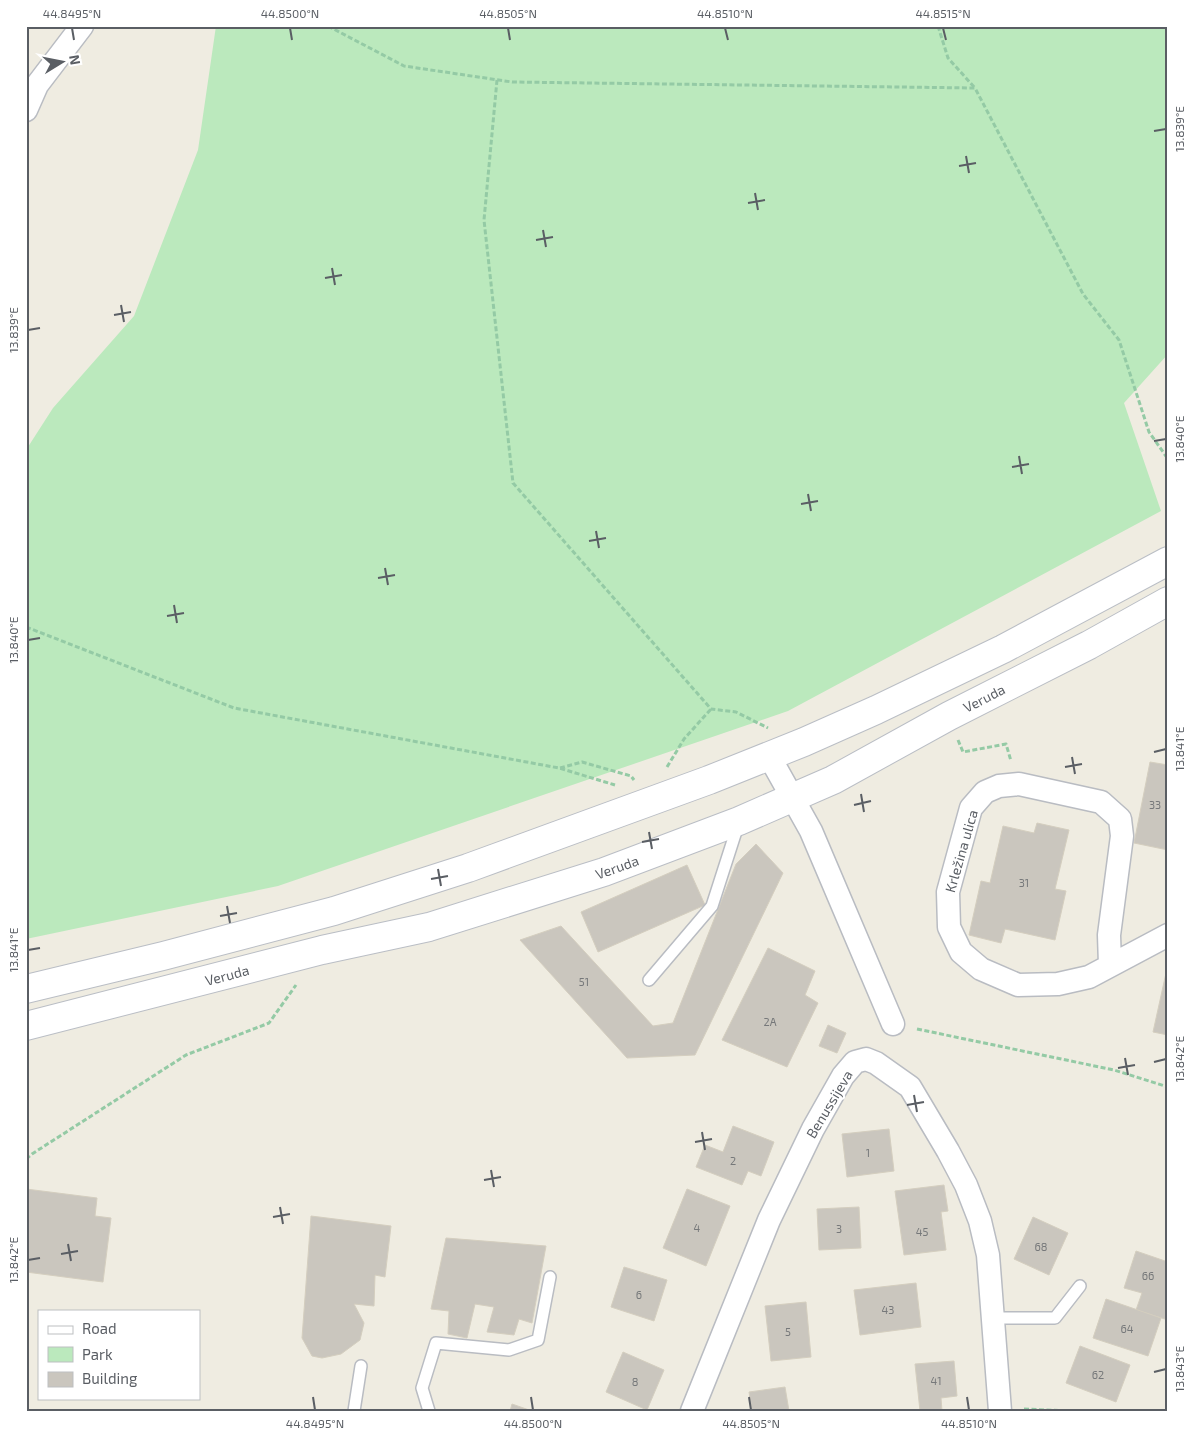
<svg xmlns="http://www.w3.org/2000/svg" width="1194" height="1437" viewBox="0 0 1194 1437" font-family="'Exo 2',sans-serif">
	<style>
		.green { fill: #bbe9bd }
		.building { fill: #cac6be; stroke: #d4cebf }
		.lines { fill: none; stroke-linecap: round; stroke-linejoin: round }
		.service-casing { stroke: #b9bcc2; stroke-width: 14 }
		.minor-casing { stroke: #b9bcc2; stroke-width: 25 }
		.secondary-casing { stroke: #babec5; stroke-width: 30 }
		.path { stroke: #94caa5; stroke-width: 3; stroke-dasharray: 5 2.5; stroke-linecap: butt }
		.service { stroke: #fff; stroke-width: 11 }
		.minor { stroke: #fff; stroke-width: 22 }
		.secondary { stroke: #fff; stroke-width: 28 }
		.ticks { fill: none; stroke: #5a5e64; stroke-width: 2 }
		.labels { text-anchor: middle; dominant-baseline: central; stroke-width: 4.5; stroke-linejoin: round; paint-order: stroke }
		.number-label { font-size: 11px; fill: #76787a }
		.street-label { font-size: 14px; fill: #5a5e64; stroke: #fff }
		.neatline { fill: none; stroke: #5a5e64; stroke-width: 2 }
		.ticks-label { font-size: 12px; text-anchor: middle; fill: #5a5e64 }
	</style>
	<rect width="100%" height="100%" fill="#efece1"/>
	<!-- green -->
	<path class="green" d="M 216,26 L 1168,26 L 1168,354 L 1124,403 L 1161,511 L 788,711 L 278,886 L 26,939 L 26,450 L 53,408 L 134,316 L 198,150 Z"/>
	<!-- building -->
	<g class="building">
		<path d="M 1150,762 L 1168,765 L 1168,850 L 1134,843 Z"/>
		<path d="M 1037,823 L 1069,830 L 1055,889 L 1066,891 L 1055,940 L 1005,929 L 1001,943 L 969,935 L 981,881 L 990,883 L 1003,826 L 1034,833 Z"/>
		<path d="M 756,844 L 783,873 L 695,1055 L 627,1058 L 520,940 L 561,926 L 653,1026 L 673,1023 L 736,864 Z"/>
		<path d="M 687,865 L 705,905 L 598,952 L 581,912 Z"/>
		<path d="M 768,948 L 815,971 L 805,995 L 818,1003 L 787,1067 L 722,1040 Z"/>
		<path d="M 1168,964 L 1168,1035 L 1153,1032 Z"/>
		<path d="M 828,1025 L 846,1033 L 837,1053 L 819,1046 Z"/>
		<path d="M 733,1126 L 774,1142 L 761,1176 L 748,1171 L 742,1185 L 696,1167 L 705,1145 L 723,1152 Z"/>
		<path d="M 889,1129 L 894,1171 L 847,1177 L 842,1134 Z"/>
		<path d="M 944,1185 L 948,1211 L 941,1212 L 946,1250 L 904,1255 L 895,1191 Z"/>
		<path d="M 26,1189 L 97,1198 L 95,1216 L 111,1218 L 103,1282 L 26,1272 Z"/>
		<path d="M 687,1189 L 730,1206 L 706,1266 L 663,1248 Z"/>
		<path d="M 859,1207 L 861,1248 L 819,1250 L 817,1209 Z"/>
		<path d="M 311,1216 L 391,1226 L 385,1277 L 375,1275 L 374,1306 L 354,1304 L 364,1323 L 360,1340 L 341,1354 L 322,1358 L 312,1356 L 302,1338 Z"/>
		<path d="M 1033,1217 L 1068,1233 L 1049,1275 L 1014,1259 Z"/>
		<path d="M 446,1238 L 546,1246 L 532,1323 L 519,1319 L 514,1335 L 487,1332 L 494,1307 L 475,1304 L 467,1338 L 448,1334 L 449,1311 L 431,1309 Z"/>
		<path d="M 1136,1251 L 1168,1262 L 1168,1320 L 1136,1310 L 1142,1293 L 1124,1288 Z"/>
		<path d="M 624,1267 L 667,1280 L 654,1321 L 611,1307 Z"/>
		<path d="M 916,1283 L 921,1327 L 860,1335 L 854,1290 Z"/>
		<path d="M 1106,1299 L 1161,1318 L 1148,1356 L 1093,1338 Z"/>
		<path d="M 806,1302 L 811,1357 L 771,1361 L 765,1306 Z"/>
		<path d="M 1080,1346 L 1130,1365 L 1116,1402 L 1066,1383 Z"/>
		<path d="M 623,1352 L 664,1370 L 647,1410 L 606,1392 Z"/>
		<path d="M 954,1361 L 957,1396 L 941,1398 L 942,1411 L 920,1411 L 915,1364 Z"/>
		<path d="M 785,1387 L 789,1411 L 752,1411 L 749,1392 Z"/>
		<path d="M 512,1404 L 532,1411 L 510,1411 Z"/>
	</g>
	<g class="lines">
		<defs>
			<g id="service">
				<path d="M 649,980 L 712,906 L 738,825"/>
				<path d="M 993,1318 L 1055,1318 L 1080,1286"/>
				<path d="M 354,1411 L 361,1366"/>
				<path d="M 429,1411 L 422,1388 L 436,1343 L 509,1350 L 538,1340 L 550,1277"/>
			</g>
			<g id="minor">
				<path d="M 26,110 L 37,85 L 82,26"/>
				<path d="M 769,756 L 811,831 L 893,1024"/>
				<path d="M 1110,965 L 1109,935 L 1122,836 L 1120,819 L 1101,802 L 1019,784 L 999,786 L 985,792 L 971,808 L 948,892 L 949,927 L 961,952 L 981,969 L 1018,985 L 1058,984 L 1089,977 L 1168,935"/>
				<path d="M 692,1411 L 769,1220 L 813,1129 L 843,1076 L 855,1062 L 866,1059 L 876,1063 L 910,1087 L 948,1151 L 966,1185 L 980,1221 L 988,1255 L 1000,1411"/>
			</g>
			<g id="secondary">
				<path d="M 26,989 L 163,956 L 334,911 L 468,868 L 709,780 L 804,742 L 876,710 L 1003,649 L 1168,561"/>
				<path d="M 26,1026 L 322,950 L 429,927 L 604,872 L 739,821 L 833,780 L 949,716 L 1089,645 L 1168,601"/>
			</g>
		</defs>
		<!-- service casing -->
		<use href="#service" class="service-casing"/>
		<!-- minor casing -->
		<use href="#minor" class="minor-casing"/>
		<!-- secondary casing -->
		<use href="#secondary" class="secondary-casing"/>
		<!-- path -->
		<g class="path">
			<path d="M 328,26 L 404,66 L 512,82 L 975,88 L 1083,294 L 1119,340 L 1149,432 L 1168,459"/>
			<path d="M 938,26 L 948,58 L 975,88"/>
			<path d="M 497,80 L 484,220 L 513,483 L 711,709 L 736,712 L 768,728"/>
			<path d="M 26,627 L 234,708 L 559,768 L 615,785"/>
			<path d="M 958,740 L 963,752 L 1006,744 L 1011,761"/>
			<path d="M 667,767 L 684,739 L 711,709"/>
			<path d="M 560,768 L 582,762 L 631,776 L 634,780"/>
			<path d="M 917,1029 L 1114,1070 L 1168,1087"/>
			<path d="M 26,1159 L 32,1154 L 186,1055 L 269,1023 L 296,985"/>
			<path d="M 1024,1409 L 1068,1411"/>
		</g>
		<!-- service -->
		<use href="#service" class="service"/>
		<!-- minor -->
		<use href="#minor" class="minor"/>
		<!-- secondary -->
		<use href="#secondary" class="secondary"/>
	</g>
	<!-- ticks -->
	<path class="ticks" d="M 72,28 L 74,40M 290,28 L 292,40M 508,28 L 510,40M 725,28 L 728,40M 943,28 L 946,40M 1154,131 L 1166,129M 966,156 L 969,173M 959,166 L 976,163M 755,193 L 758,210M 748,203 L 765,200M 543,230 L 546,247M 536,240 L 553,237M 332,268 L 335,285M 325,278 L 342,275M 121,305 L 124,322M 114,315 L 131,312M 28,330 L 40,328M 1154,441 L 1166,439M 1019,456 L 1022,474M 1012,467 L 1029,464M 808,494 L 811,511M 801,504 L 818,501M 596,531 L 599,548M 589,541 L 606,538M 385,568 L 388,585M 378,578 L 395,575M 174,605 L 177,623M 167,616 L 184,613M 28,640 L 40,638M 1154,752 L 1166,749M 1072,757 L 1075,774M 1065,767 L 1082,764M 861,794 L 864,812M 854,805 L 871,801M 649,832 L 652,849M 642,842 L 659,839M 438,869 L 441,886M 431,879 L 448,876M 227,906 L 230,923M 220,916 L 237,913M 28,950 L 40,948M 1125,1058 L 1128,1075M 1154,1062 L 1166,1059M 1118,1068 L 1135,1065M 914,1095 L 917,1112M 907,1105 L 924,1102M 702,1132 L 705,1150M 695,1142 L 712,1139M 491,1170 L 494,1187M 484,1180 L 501,1177M 280,1207 L 283,1224M 273,1217 L 290,1214M 68,1244 L 71,1261M 61,1254 L 78,1251M 28,1260 L 40,1258M 1154,1372 L 1166,1369M 313,1397 L 315,1410M 531,1397 L 533,1410M 749,1397 L 751,1410M 967,1397 L 969,1410"/>
	<g class="labels">
		<!-- number labels -->
		<g class="number-label">
			<text x="1155" y="804">33</text>
			<text x="1024" y="882">31</text>
			<text x="584" y="981">51</text>
			<text x="770" y="1021">2A</text>
			<text x="868" y="1152">1</text>
			<text x="733" y="1160">2</text>
			<text x="697" y="1227">4</text>
			<text x="839" y="1228">3</text>
			<text x="922" y="1231">45</text>
			<text x="1041" y="1246">68</text>
			<text x="1148" y="1275">66</text>
			<text x="639" y="1294">6</text>
			<text x="888" y="1309">43</text>
			<text x="1127" y="1328">64</text>
			<text x="788" y="1331">5</text>
			<text x="1098" y="1374">62</text>
			<text x="936" y="1380">41</text>
			<text x="635" y="1381">8</text>
		</g>
		<!-- street labels -->
		<g class="street-label">
			<text transform="translate(984 698) rotate(-27)">Veruda</text>
			<text transform="translate(961 851) rotate(-74)">Krležina ulica</text>
			<text transform="translate(617 867) rotate(-20)">Veruda</text>
			<text transform="translate(227 975) rotate(-15)">Veruda</text>
			<text transform="translate(829 1104) rotate(-59)">Benussijeva</text>
		</g>
	</g>
	<!-- border -->
	<rect width="1194" height="1437" fill="none" stroke="#ffffff" stroke-width="55"/>
	<!-- legend -->
	<rect x="38" y="1310" width="162" height="90" fill="#ffffff" stroke="#bdbfc1"/>
	<rect x="48" y="1326" width="25" height="8" fill="#ffffff" stroke="#bdbfc1"/>
	<text x="82" y="1334" font-size="15" fill="#5a5e64">Road</text>
	<rect x="48" y="1347" width="25" height="15" fill="#bbe9bd" stroke="#bdbfc1"/>
	<text x="82" y="1360" font-size="15" fill="#5a5e64">Park</text>
	<rect x="48" y="1372" width="25" height="15" fill="#cac6be" stroke="#bdbfc1"/>
	<text x="82" y="1384" font-size="15" fill="#5a5e64">Building</text>
	<!-- north arrow -->
	<g transform="translate(62 62) rotate(80)" stroke="#ffffff" stroke-width="4" paint-order="stroke">
	<path d="M0-4L9 19L0 12L-9 19Z" fill="#5a5e64"/>
	<text y="-8" font-size="14" font-weight="bold" text-anchor="middle" fill="#5a5e64">N</text>
	</g>
	<rect x="28" y="28" width="1138" height="1382" class="neatline"/>
	<g class="ticks-label">
		<text x="72" y="18">44.8495°N</text>
		<text x="290" y="18">44.8500°N</text>
		<text x="508" y="18">44.8505°N</text>
		<text x="725" y="18">44.8510°N</text>
		<text x="943" y="18">44.8515°N</text>
		<text transform="translate(1180 129) rotate(-90)" y="4">13.839°E</text>
		<text transform="translate(14 330) rotate(-90)" y="4">13.839°E</text>
		<text transform="translate(1180 439) rotate(-90)" y="4">13.840°E</text>
		<text transform="translate(14 640) rotate(-90)" y="4">13.840°E</text>
		<text transform="translate(1180 749) rotate(-90)" y="4">13.841°E</text>
		<text transform="translate(14 950) rotate(-90)" y="4">13.841°E</text>
		<text transform="translate(1180 1059) rotate(-90)" y="4">13.842°E</text>
		<text transform="translate(14 1260) rotate(-90)" y="4">13.842°E</text>
		<text transform="translate(1180 1369) rotate(-90)" y="4">13.843°E</text>
		<text x="315" y="1428">44.8495°N</text>
		<text x="533" y="1428">44.8500°N</text>
		<text x="751" y="1428">44.8505°N</text>
		<text x="969" y="1428">44.8510°N</text>
	</g>
</svg>
